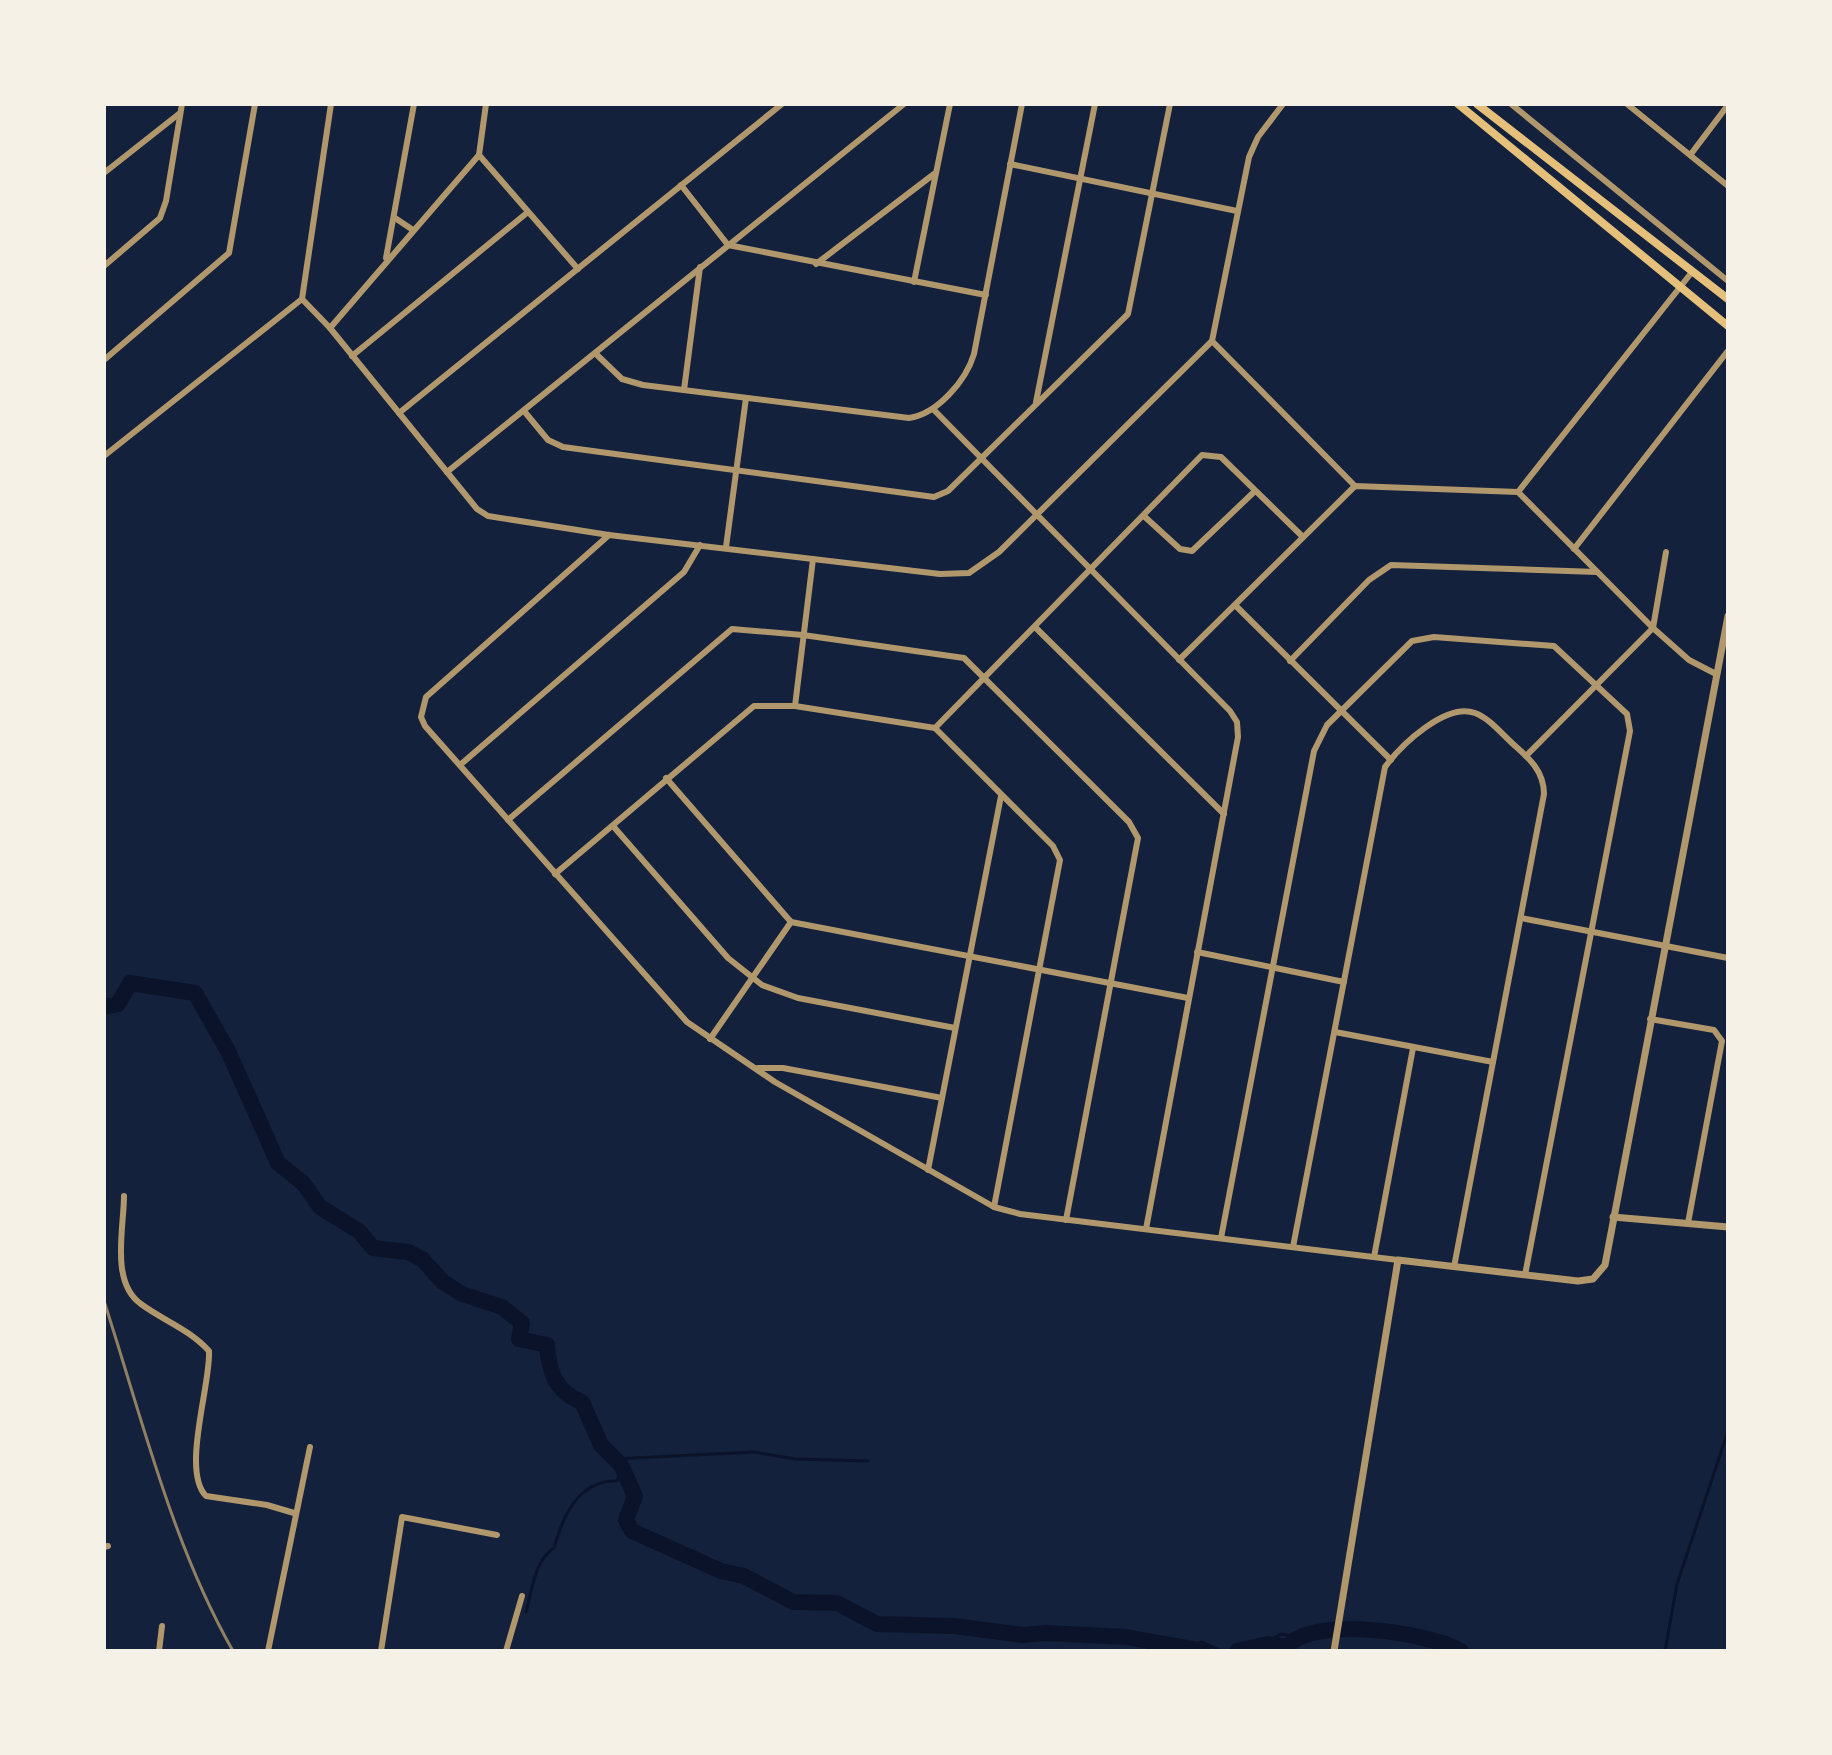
<svg xmlns="http://www.w3.org/2000/svg" width="1832" height="1755" viewBox="0 0 1832 1755" font-family="'Fira Sans Condensed',sans-serif">
	<style>
		.lines { fill: none; stroke-linecap: round; stroke-linejoin: round }
		.stream { stroke: #0b132b; stroke-width: 3 }
		.river { stroke: #0b132b; stroke-width: 16 }
		.minor { stroke: #b1986c; stroke-width: 6 }
		.tertiary { stroke: #b1986c; stroke-width: 7 }
		.secondary { stroke: #e5c07b; stroke-width: 8 }
		.rail { stroke: #918062; stroke-width: 3 }
	</style>
	<rect width="100%" height="100%" fill="#14213d"/>
	<g class="lines">
		<!-- stream -->
		<g class="stream">
			<path d="M 613,1459 L 754,1452 L 795,1459 L 868,1461"/>
			<path d="M 526,1612 C 532,1592 534,1560 554,1548 C 563,1515 579,1480 617,1481 L 622,1467"/>
			<path d="M 1262,1645 L 1281,1634 L 1297,1637"/>
			<path d="M 1189,1647 L 1202,1642 L 1222,1651"/>
			<path d="M 1665,1651 L 1677,1584 L 1728,1431"/>
		</g>
		<!-- river -->
		<g class="river">
			<path d="M 104,1007 L 118,1004 L 130,983 L 195,993 L 228,1051 L 278,1163 L 303,1183 L 320,1207 L 360,1232 L 373,1248 L 408,1252 L 422,1259 L 443,1282 L 462,1294 L 502,1307 L 522,1323 L 519,1339 L 547,1345 C 549,1371 555,1392 582,1402 L 601,1445 L 621,1465 L 635,1496 L 626,1520 L 632,1531 L 721,1571 L 744,1576 L 793,1602 L 837,1603 L 877,1624 L 954,1626 L 1023,1635 L 1046,1633 L 1126,1637 L 1204,1651"/>
			<path d="M 1237,1651 L 1267,1644 L 1287,1647 C 1313,1615 1427,1632 1461,1651"/>
		</g>
		<!-- minor -->
		<g class="minor">
			<path d="M 1511,104 L 1728,281"/>
			<path d="M 1627,104 L 1728,186"/>
			<path d="M 1691,154 L 1728,105"/>
			<path d="M 479,155 L 578,269"/>
			<path d="M 1010,164 L 1237,211"/>
			<path d="M 104,173 L 180,113"/>
			<path d="M 681,185 L 728,245 L 986,295"/>
			<path d="M 395,218 L 413,230"/>
			<path d="M 386,258 L 414,104"/>
			<path d="M 816,264 L 934,174"/>
			<path d="M 104,266 L 160,218 L 166,201 L 182,104"/>
			<path d="M 914,282 L 950,104"/>
			<path d="M 302,299 L 330,328 L 477,509 L 488,516 L 609,535 L 940,574 L 969,573 L 999,552 L 1212,341 L 1249,157 L 1258,137 L 1283,104"/>
			<path d="M 330,328 L 479,155 L 486,104"/>
			<path d="M 1212,341 L 1355,486"/>
			<path d="M 596,354 L 622,379 L 643,385 L 909,418 C 937,414 966,381 974,354 L 1022,104"/>
			<path d="M 352,356 L 528,212"/>
			<path d="M 104,360 L 229,253 L 255,104"/>
			<path d="M 684,390 L 700,267"/>
			<path d="M 1036,402 L 1095,104"/>
			<path d="M 933,409 L 1230,711 L 1237,722 L 1238,737 L 1146,1229"/>
			<path d="M 524,411 L 548,440 L 563,447 L 934,497 L 948,491 L 1128,314 L 1170,104"/>
			<path d="M 399,413 L 782,104"/>
			<path d="M 104,456 L 302,299 L 331,104"/>
			<path d="M 447,472 L 904,104"/>
			<path d="M 1518,492 L 1653,628 L 1689,660 L 1716,674"/>
			<path d="M 1145,517 L 1180,549 L 1192,551 L 1255,491"/>
			<path d="M 609,535 L 426,697 L 421,717 L 425,726 L 687,1022 L 775,1082 L 994,1207 L 1020,1214 L 1398,1260"/>
			<path d="M 726,547 L 746,398"/>
			<path d="M 1574,549 L 1727,352"/>
			<path d="M 1235,605 L 1391,760"/>
			<path d="M 1035,627 L 1224,814"/>
			<path d="M 1179,660 L 1355,486 L 1518,492 L 1692,272"/>
			<path d="M 1290,661 L 1369,580 L 1391,565 L 1597,572"/>
			<path d="M 795,706 L 813,559"/>
			<path d="M 935,728 L 1202,455 L 1221,457 L 1303,537"/>
			<path d="M 1526,756 L 1653,628 L 1666,552"/>
			<path d="M 460,765 L 684,572 L 700,545"/>
			<path d="M 666,778 L 791,922 L 1188,998"/>
			<path d="M 508,820 L 732,629 L 803,635 L 964,658 L 1129,822 L 1138,838 L 1066,1220"/>
			<path d="M 613,826 L 728,958 L 762,985 L 798,998 L 955,1028"/>
			<path d="M 555,874 L 754,706 L 795,706 L 935,728 L 1053,846 L 1060,860 L 994,1207"/>
			<path d="M 1521,918 L 1728,958"/>
			<path d="M 1197,952 L 1344,982"/>
			<path d="M 1650,1019 L 1714,1030 L 1722,1041 L 1688,1223"/>
			<path d="M 1335,1032 L 1493,1062"/>
			<path d="M 710,1039 L 791,922"/>
			<path d="M 758,1068 L 783,1068 L 942,1098"/>
			<path d="M 928,1170 L 1001,796"/>
			<path d="M 124,1196 C 124,1228 110,1282 141,1304 C 164,1321 189,1329 209,1351 C 211,1384 181,1471 206,1496 L 267,1505 L 294,1513"/>
			<path d="M 1221,1238 L 1314,751 L 1327,725 L 1412,641 L 1434,637 L 1554,646 L 1627,714 L 1630,731 L 1525,1275"/>
			<path d="M 1293,1247 L 1385,767 C 1401,745 1446,702 1475,713 C 1489,718 1502,734 1513,744 C 1529,758 1544,771 1544,794 L 1454,1267"/>
			<path d="M 1374,1257 L 1413,1048"/>
			<path d="M 104,1547 L 108,1546"/>
			<path d="M 159,1651 L 162,1626"/>
			<path d="M 268,1651 L 310,1447"/>
			<path d="M 381,1651 L 402,1517 L 497,1535"/>
			<path d="M 506,1651 L 522,1596"/>
		</g>
		<!-- tertiary -->
		<g class="tertiary">
			<path d="M 1613,1217 L 1728,1227"/>
			<path d="M 1334,1651 L 1398,1260 L 1578,1281 L 1593,1279 L 1605,1265 L 1728,616"/>
		</g>
		<!-- secondary -->
		<g class="secondary">
			<path d="M 1458,104 L 1728,326"/>
			<path d="M 1477,104 L 1728,299"/>
		</g>
		<!-- rail -->
		<path class="rail" d="M 104,1301 C 142,1418 172,1544 233,1651"/>
	</g>
	<!-- border -->
	<rect width="1832" height="1755" fill="none" stroke="#f6f1e7" stroke-width="212"/>
</svg>
